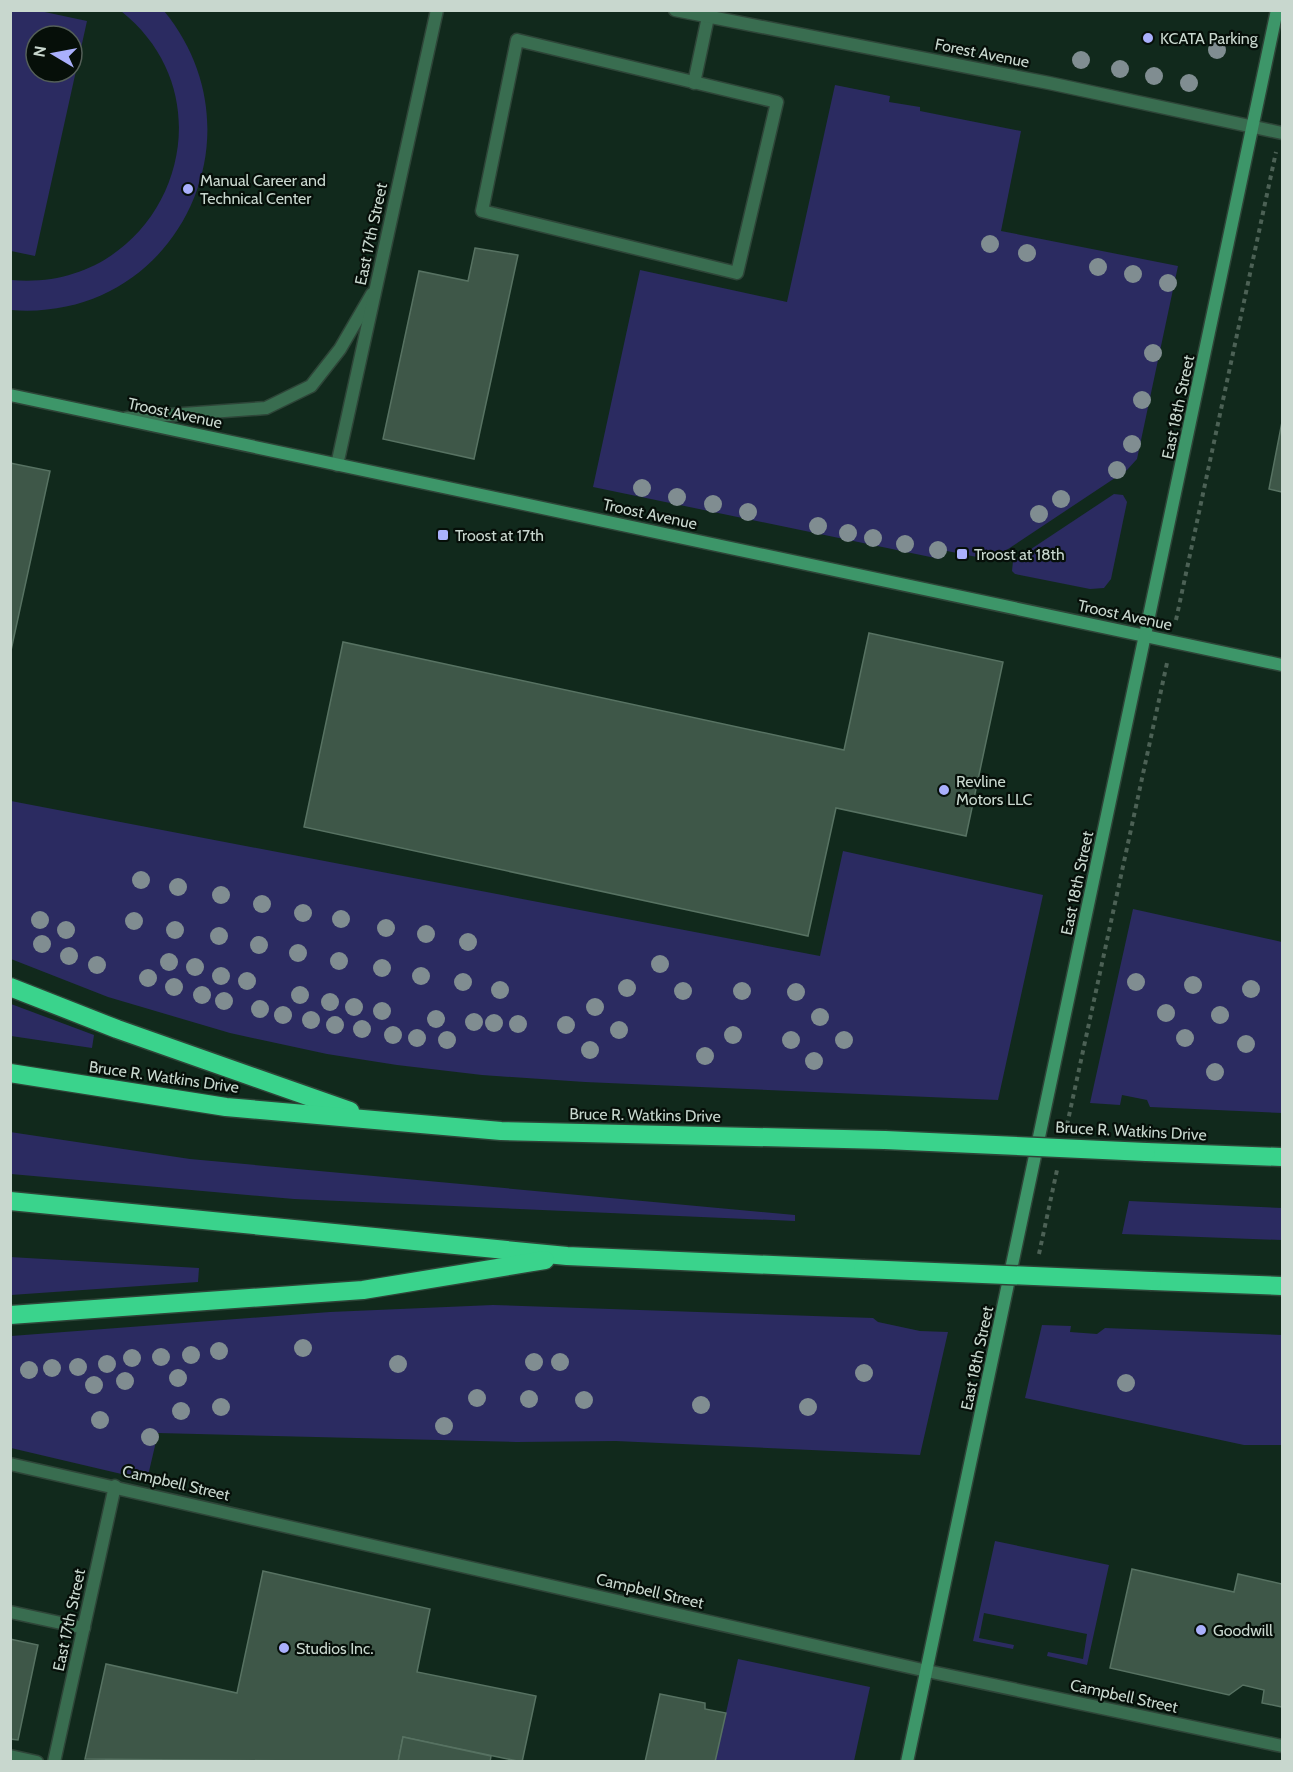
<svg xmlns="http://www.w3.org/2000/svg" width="1293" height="1772" viewBox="0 0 1293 1772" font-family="Cabin,sans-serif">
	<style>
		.green { fill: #2b2b61; fill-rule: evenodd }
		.building { fill: #3e5748; stroke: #577262; stroke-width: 1.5 }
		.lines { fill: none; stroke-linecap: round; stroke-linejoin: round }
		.service-casing { stroke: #2e4538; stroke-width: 15 }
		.minor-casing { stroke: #2e4538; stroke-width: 15 }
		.secondary-casing { stroke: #2e4538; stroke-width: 15 }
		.motorway-casing { stroke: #2e4538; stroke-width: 21 }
		.path { stroke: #4c6155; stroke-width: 4; stroke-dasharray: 4.5 4.5; stroke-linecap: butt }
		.service { stroke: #396d50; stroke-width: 12 }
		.minor { stroke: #396d50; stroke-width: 12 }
		.secondary { stroke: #3d9669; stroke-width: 12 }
		.motorway { stroke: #3ad38c; stroke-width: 18 }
		.motorway-bridge-casing { stroke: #2e4538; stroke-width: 21; stroke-linecap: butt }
		.motorway-bridge { stroke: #3ad38c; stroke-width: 18 }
		.tree { fill: #808d91 }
		.poi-dot { fill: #aab0fc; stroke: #060f09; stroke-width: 2 }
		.labels { text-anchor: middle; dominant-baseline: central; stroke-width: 4.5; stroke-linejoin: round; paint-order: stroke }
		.poi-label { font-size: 16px; fill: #c8d7ce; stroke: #060f09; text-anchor: start }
		.street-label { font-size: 16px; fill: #c8d7ce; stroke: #060f09 }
	</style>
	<rect width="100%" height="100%" fill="#11291c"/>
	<!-- green -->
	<g class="green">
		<path d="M 11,10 L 40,11 L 87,21 L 35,256 L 11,251 ZM 36,36 L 72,36 L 72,72 L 36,72 Z"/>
		<path d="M 121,11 L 164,11 C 267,136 175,323 11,310 L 11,280 C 162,294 240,106 121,11 Z"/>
		<path d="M 835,85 L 890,96 L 889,102 L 920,107 L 920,111 L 1021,131 L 1001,231 L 1178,266 L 1137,459 L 1127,470 L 996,557 L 982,558 L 942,550 L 940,559 L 593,487 L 640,270 L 787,302 Z"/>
		<path d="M 1114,494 L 1123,495 L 1127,502 L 1111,579 L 1104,588 L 1090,589 L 1015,574 L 1012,571 L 1013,561 Z"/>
		<path d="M 11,801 L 820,956 L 843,851 L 1043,895 L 998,1100 L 585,1082 L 482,1075 L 397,1065 L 327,1054 L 230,1033 L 108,997 L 11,959 Z"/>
		<path d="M 1133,909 L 1282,942 L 1282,1113 L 1150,1107 L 1147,1100 L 1122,1095 L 1120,1105 L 1090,1103 Z"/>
		<path d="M 11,1004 L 94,1035 L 92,1048 L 11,1036 Z"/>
		<path d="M 10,1132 L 190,1159 L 795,1215 L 795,1221 L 294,1199 L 11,1174 Z"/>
		<path d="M 1129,1201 L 1282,1208 L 1282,1240 L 1122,1234 Z"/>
		<path d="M 10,1257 L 199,1268 L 198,1282 L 11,1295 Z"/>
		<path d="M 493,1305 L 873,1318 L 878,1322 L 920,1331 L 948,1332 L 920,1455 L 616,1441 L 516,1442 L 158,1433 L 147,1480 L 11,1448 L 11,1336 L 330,1312 Z"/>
		<path d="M 1042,1325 L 1071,1326 L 1070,1332 L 1097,1334 L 1105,1328 L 1282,1335 L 1282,1445 L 1244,1445 L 1025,1398 Z"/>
		<path d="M 995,1541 L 1109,1565 L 1087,1665 L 1047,1656 L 1048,1652 L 1083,1659 L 1087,1634 L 984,1613 L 979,1638 L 1014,1645 L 1013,1649 L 973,1641 Z"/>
		<path d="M 738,1659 L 870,1687 L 854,1761 L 715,1762 Z"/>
	</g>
	<!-- building -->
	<g class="building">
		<path d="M 475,248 L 518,255 L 474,459 L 383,439 L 419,271 L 468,281 Z"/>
		<path d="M 1282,422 L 1282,492 L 1269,489 Z"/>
		<path d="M 10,463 L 50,471 L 10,655 Z"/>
		<path d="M 869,633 L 1003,662 L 966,836 L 836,808 L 808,936 L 304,827 L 343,642 L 844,750 Z"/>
		<path d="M 1132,1569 L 1234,1592 L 1238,1574 L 1282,1584 L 1282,1707 L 1262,1703 L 1264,1690 L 1243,1685 L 1229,1695 L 1110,1668 Z"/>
		<path d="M 263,1571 L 430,1609 L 417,1672 L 536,1696 L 522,1762 L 403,1737 L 398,1762 L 85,1759 L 106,1664 L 237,1693 Z"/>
		<path d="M 10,1639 L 38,1645 L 18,1740 L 10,1739 Z"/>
		<path d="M 660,1694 L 705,1703 L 705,1709 L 726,1713 L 715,1762 L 645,1762 Z"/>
		<path d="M 403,1737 L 491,1756 L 490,1762 L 398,1762 Z"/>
	</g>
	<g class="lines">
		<defs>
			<g id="service">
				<path d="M 517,40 L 777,102 L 737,273 L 482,211 Z"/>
				<path d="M 694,83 L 708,17"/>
				<path d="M 10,1612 L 84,1628"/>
				<path d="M 10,1756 L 37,1762"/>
			</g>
			<g id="minor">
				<path d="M 675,10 L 1049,83 L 1282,133"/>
				<path d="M 127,418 L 266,408 L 311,386 L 340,349 L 372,294"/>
				<path d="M 337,465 L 437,10"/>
				<path d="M 10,1464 L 927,1671 L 1282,1746"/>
				<path d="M 54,1762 L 115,1486"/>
			</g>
			<g id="secondary">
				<path d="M 10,395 L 1282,665"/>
				<path d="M 907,1762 L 1277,10"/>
			</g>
			<g id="motorway">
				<path d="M 10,987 L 117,1029 L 350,1111"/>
				<path d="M 10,1073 L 226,1107 L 501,1131 L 885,1140"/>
				<path d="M 1146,1152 L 1282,1157"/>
				<path d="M 10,1201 L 567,1256 L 863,1269"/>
				<path d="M 1152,1281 L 1282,1286"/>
				<path d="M 10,1315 L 363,1290 L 545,1260"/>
			</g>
		</defs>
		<!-- service casing -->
		<use href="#service" class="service-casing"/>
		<!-- minor casing -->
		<use href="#minor" class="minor-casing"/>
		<!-- secondary casing -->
		<use href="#secondary" class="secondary-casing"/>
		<!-- motorway casing -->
		<use href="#motorway" class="motorway-casing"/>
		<!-- path -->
		<g class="path">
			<path d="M 1176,620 L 1276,152"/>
			<path d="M 1067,1125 L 1167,663"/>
			<path d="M 1039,1254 L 1057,1170"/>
		</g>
		<!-- service -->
		<use href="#service" class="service"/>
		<!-- minor -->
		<use href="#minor" class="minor"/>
		<!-- secondary -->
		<use href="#secondary" class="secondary"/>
		<!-- motorway -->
		<use href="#motorway" class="motorway"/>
		<defs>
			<g id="motorway-bridge">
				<path d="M 885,1140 L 1146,1152"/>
				<path d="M 863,1269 L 1152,1281"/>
			</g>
		</defs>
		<!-- motorway-bridge casing -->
		<use href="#motorway-bridge" class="motorway-bridge-casing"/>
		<!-- motorway-bridge -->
		<use href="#motorway-bridge" class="motorway-bridge"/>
	</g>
	<!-- trees -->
	<g class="tree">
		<circle cx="1217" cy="50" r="9"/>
		<circle cx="1081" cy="60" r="9"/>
		<circle cx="1120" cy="69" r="9"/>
		<circle cx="1154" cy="76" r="9"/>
		<circle cx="1189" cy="83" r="9"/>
		<circle cx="990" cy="244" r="9"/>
		<circle cx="1027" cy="253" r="9"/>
		<circle cx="1098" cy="267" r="9"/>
		<circle cx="1133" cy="274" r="9"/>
		<circle cx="1168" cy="283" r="9"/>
		<circle cx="1153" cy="353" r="9"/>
		<circle cx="1142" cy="400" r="9"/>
		<circle cx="1132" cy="444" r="9"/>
		<circle cx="1117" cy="470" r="9"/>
		<circle cx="642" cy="488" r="9"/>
		<circle cx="677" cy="497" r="9"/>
		<circle cx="1061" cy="499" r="9"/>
		<circle cx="713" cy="504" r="9"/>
		<circle cx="748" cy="512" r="9"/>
		<circle cx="1039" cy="514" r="9"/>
		<circle cx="818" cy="526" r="9"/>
		<circle cx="848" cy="533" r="9"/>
		<circle cx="873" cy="538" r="9"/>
		<circle cx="905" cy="544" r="9"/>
		<circle cx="938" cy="550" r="9"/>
		<circle cx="141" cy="880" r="9"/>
		<circle cx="178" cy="887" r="9"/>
		<circle cx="221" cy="895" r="9"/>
		<circle cx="262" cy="904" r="9"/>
		<circle cx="303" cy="913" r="9"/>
		<circle cx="341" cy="919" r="9"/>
		<circle cx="40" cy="920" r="9"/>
		<circle cx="134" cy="921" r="9"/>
		<circle cx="386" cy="928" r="9"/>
		<circle cx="66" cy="930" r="9"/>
		<circle cx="175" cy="930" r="9"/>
		<circle cx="426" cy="934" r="9"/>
		<circle cx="219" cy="936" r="9"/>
		<circle cx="468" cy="942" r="9"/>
		<circle cx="42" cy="944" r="9"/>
		<circle cx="259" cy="945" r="9"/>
		<circle cx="298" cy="953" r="9"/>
		<circle cx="69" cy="956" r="9"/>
		<circle cx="339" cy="961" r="9"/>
		<circle cx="169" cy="962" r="9"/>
		<circle cx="660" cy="964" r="9"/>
		<circle cx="97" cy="965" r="9"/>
		<circle cx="195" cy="967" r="9"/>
		<circle cx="382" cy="968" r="9"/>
		<circle cx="221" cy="976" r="9"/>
		<circle cx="421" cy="976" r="9"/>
		<circle cx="148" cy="978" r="9"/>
		<circle cx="247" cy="981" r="9"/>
		<circle cx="463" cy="982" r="9"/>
		<circle cx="1136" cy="982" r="9"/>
		<circle cx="1193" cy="985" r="9"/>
		<circle cx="174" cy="987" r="9"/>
		<circle cx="627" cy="988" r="9"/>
		<circle cx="1251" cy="989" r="9"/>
		<circle cx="500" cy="990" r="9"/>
		<circle cx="683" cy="991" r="9"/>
		<circle cx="742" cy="991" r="9"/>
		<circle cx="796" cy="992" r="9"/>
		<circle cx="202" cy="995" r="9"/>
		<circle cx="300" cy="995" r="9"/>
		<circle cx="224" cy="1001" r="9"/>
		<circle cx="330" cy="1002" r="9"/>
		<circle cx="354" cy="1007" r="9"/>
		<circle cx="595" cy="1007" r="9"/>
		<circle cx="260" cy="1009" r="9"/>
		<circle cx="382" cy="1011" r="9"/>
		<circle cx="1166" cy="1013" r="9"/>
		<circle cx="283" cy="1015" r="9"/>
		<circle cx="1220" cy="1015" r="9"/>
		<circle cx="820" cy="1017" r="9"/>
		<circle cx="436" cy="1019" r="9"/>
		<circle cx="311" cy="1020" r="9"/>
		<circle cx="474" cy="1022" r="9"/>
		<circle cx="494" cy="1023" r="9"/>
		<circle cx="518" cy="1024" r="9"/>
		<circle cx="335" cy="1025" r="9"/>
		<circle cx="566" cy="1025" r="9"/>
		<circle cx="362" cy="1029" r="9"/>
		<circle cx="619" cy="1030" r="9"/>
		<circle cx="393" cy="1035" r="9"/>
		<circle cx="733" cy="1035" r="9"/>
		<circle cx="417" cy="1038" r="9"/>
		<circle cx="1185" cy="1038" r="9"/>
		<circle cx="447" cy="1040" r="9"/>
		<circle cx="791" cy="1040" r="9"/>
		<circle cx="844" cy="1040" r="9"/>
		<circle cx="1246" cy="1044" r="9"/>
		<circle cx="590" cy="1050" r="9"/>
		<circle cx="705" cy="1056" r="9"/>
		<circle cx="814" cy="1061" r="9"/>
		<circle cx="1215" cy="1072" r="9"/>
		<circle cx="303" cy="1348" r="9"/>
		<circle cx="219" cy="1351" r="9"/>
		<circle cx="191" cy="1355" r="9"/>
		<circle cx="161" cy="1357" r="9"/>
		<circle cx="132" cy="1358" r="9"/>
		<circle cx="534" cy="1362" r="9"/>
		<circle cx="560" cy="1362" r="9"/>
		<circle cx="107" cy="1364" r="9"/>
		<circle cx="398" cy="1364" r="9"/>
		<circle cx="78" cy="1367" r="9"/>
		<circle cx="52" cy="1368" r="9"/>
		<circle cx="29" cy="1370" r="9"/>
		<circle cx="864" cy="1373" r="9"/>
		<circle cx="178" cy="1378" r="9"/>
		<circle cx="125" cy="1381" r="9"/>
		<circle cx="1126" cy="1383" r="9"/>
		<circle cx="94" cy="1385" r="9"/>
		<circle cx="477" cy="1398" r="9"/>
		<circle cx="529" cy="1399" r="9"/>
		<circle cx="584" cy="1400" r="9"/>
		<circle cx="701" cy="1405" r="9"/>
		<circle cx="221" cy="1407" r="9"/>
		<circle cx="808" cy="1407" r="9"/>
		<circle cx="181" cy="1411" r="9"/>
		<circle cx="100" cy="1420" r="9"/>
		<circle cx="444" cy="1426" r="9"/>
		<circle cx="150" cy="1437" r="9"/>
	</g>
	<!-- markers -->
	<g class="poi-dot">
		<circle cx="1148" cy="38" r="6"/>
		<circle cx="188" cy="189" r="6"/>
		<rect x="437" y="529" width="12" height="12" rx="3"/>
		<rect x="956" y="548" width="12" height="12" rx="3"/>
		<circle cx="944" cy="790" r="6"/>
		<circle cx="1201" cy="1630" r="6"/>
		<circle cx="284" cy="1648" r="6"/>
	</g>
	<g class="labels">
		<!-- poi labels -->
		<g class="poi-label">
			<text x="1160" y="38">KCATA Parking</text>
			<text x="200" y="180">Manual Career and<tspan x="200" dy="18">Technical Center</tspan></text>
			<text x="455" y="535">Troost at 17th</text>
			<text x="974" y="554">Troost at 18th</text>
			<text x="956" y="781">Revline<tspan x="956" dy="18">Motors LLC</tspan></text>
			<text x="1213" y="1630">Goodwill</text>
			<text x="296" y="1648">Studios Inc.</text>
		</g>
		<!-- street labels -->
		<g class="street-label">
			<text transform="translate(982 53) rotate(11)">Forest Avenue</text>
			<text transform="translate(371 234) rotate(-78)">East 17th Street</text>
			<text transform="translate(1178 407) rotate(-78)">East 18th Street</text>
			<text transform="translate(175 413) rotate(12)">Troost Avenue</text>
			<text transform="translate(650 514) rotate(12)">Troost Avenue</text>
			<text transform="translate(1125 615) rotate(12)">Troost Avenue</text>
			<text transform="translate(1077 883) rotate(-78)">East 18th Street</text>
			<text transform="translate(164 1077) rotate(8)">Bruce R. Watkins Drive</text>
			<text transform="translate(645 1115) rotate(1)">Bruce R. Watkins Drive</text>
			<text transform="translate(1131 1131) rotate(3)">Bruce R. Watkins Drive</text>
			<text transform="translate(977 1358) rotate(-78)">East 18th Street</text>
			<text transform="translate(176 1483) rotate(13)">Campbell Street</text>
			<text transform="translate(650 1591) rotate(13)">Campbell Street</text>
			<text transform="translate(69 1620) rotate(-78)">East 17th Street</text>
			<text transform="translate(1124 1696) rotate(12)">Campbell Street</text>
		</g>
	</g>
	<!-- border -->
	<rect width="1293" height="1772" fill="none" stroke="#c8d7ce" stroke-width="24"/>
	<!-- north arrow -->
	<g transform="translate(54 54) rotate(280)"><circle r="28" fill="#060f09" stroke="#545f58" stroke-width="1.5"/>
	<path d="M0-4.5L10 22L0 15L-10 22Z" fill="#aab0fc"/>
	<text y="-9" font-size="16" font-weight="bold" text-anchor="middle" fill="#c8d7ce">N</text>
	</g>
</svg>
